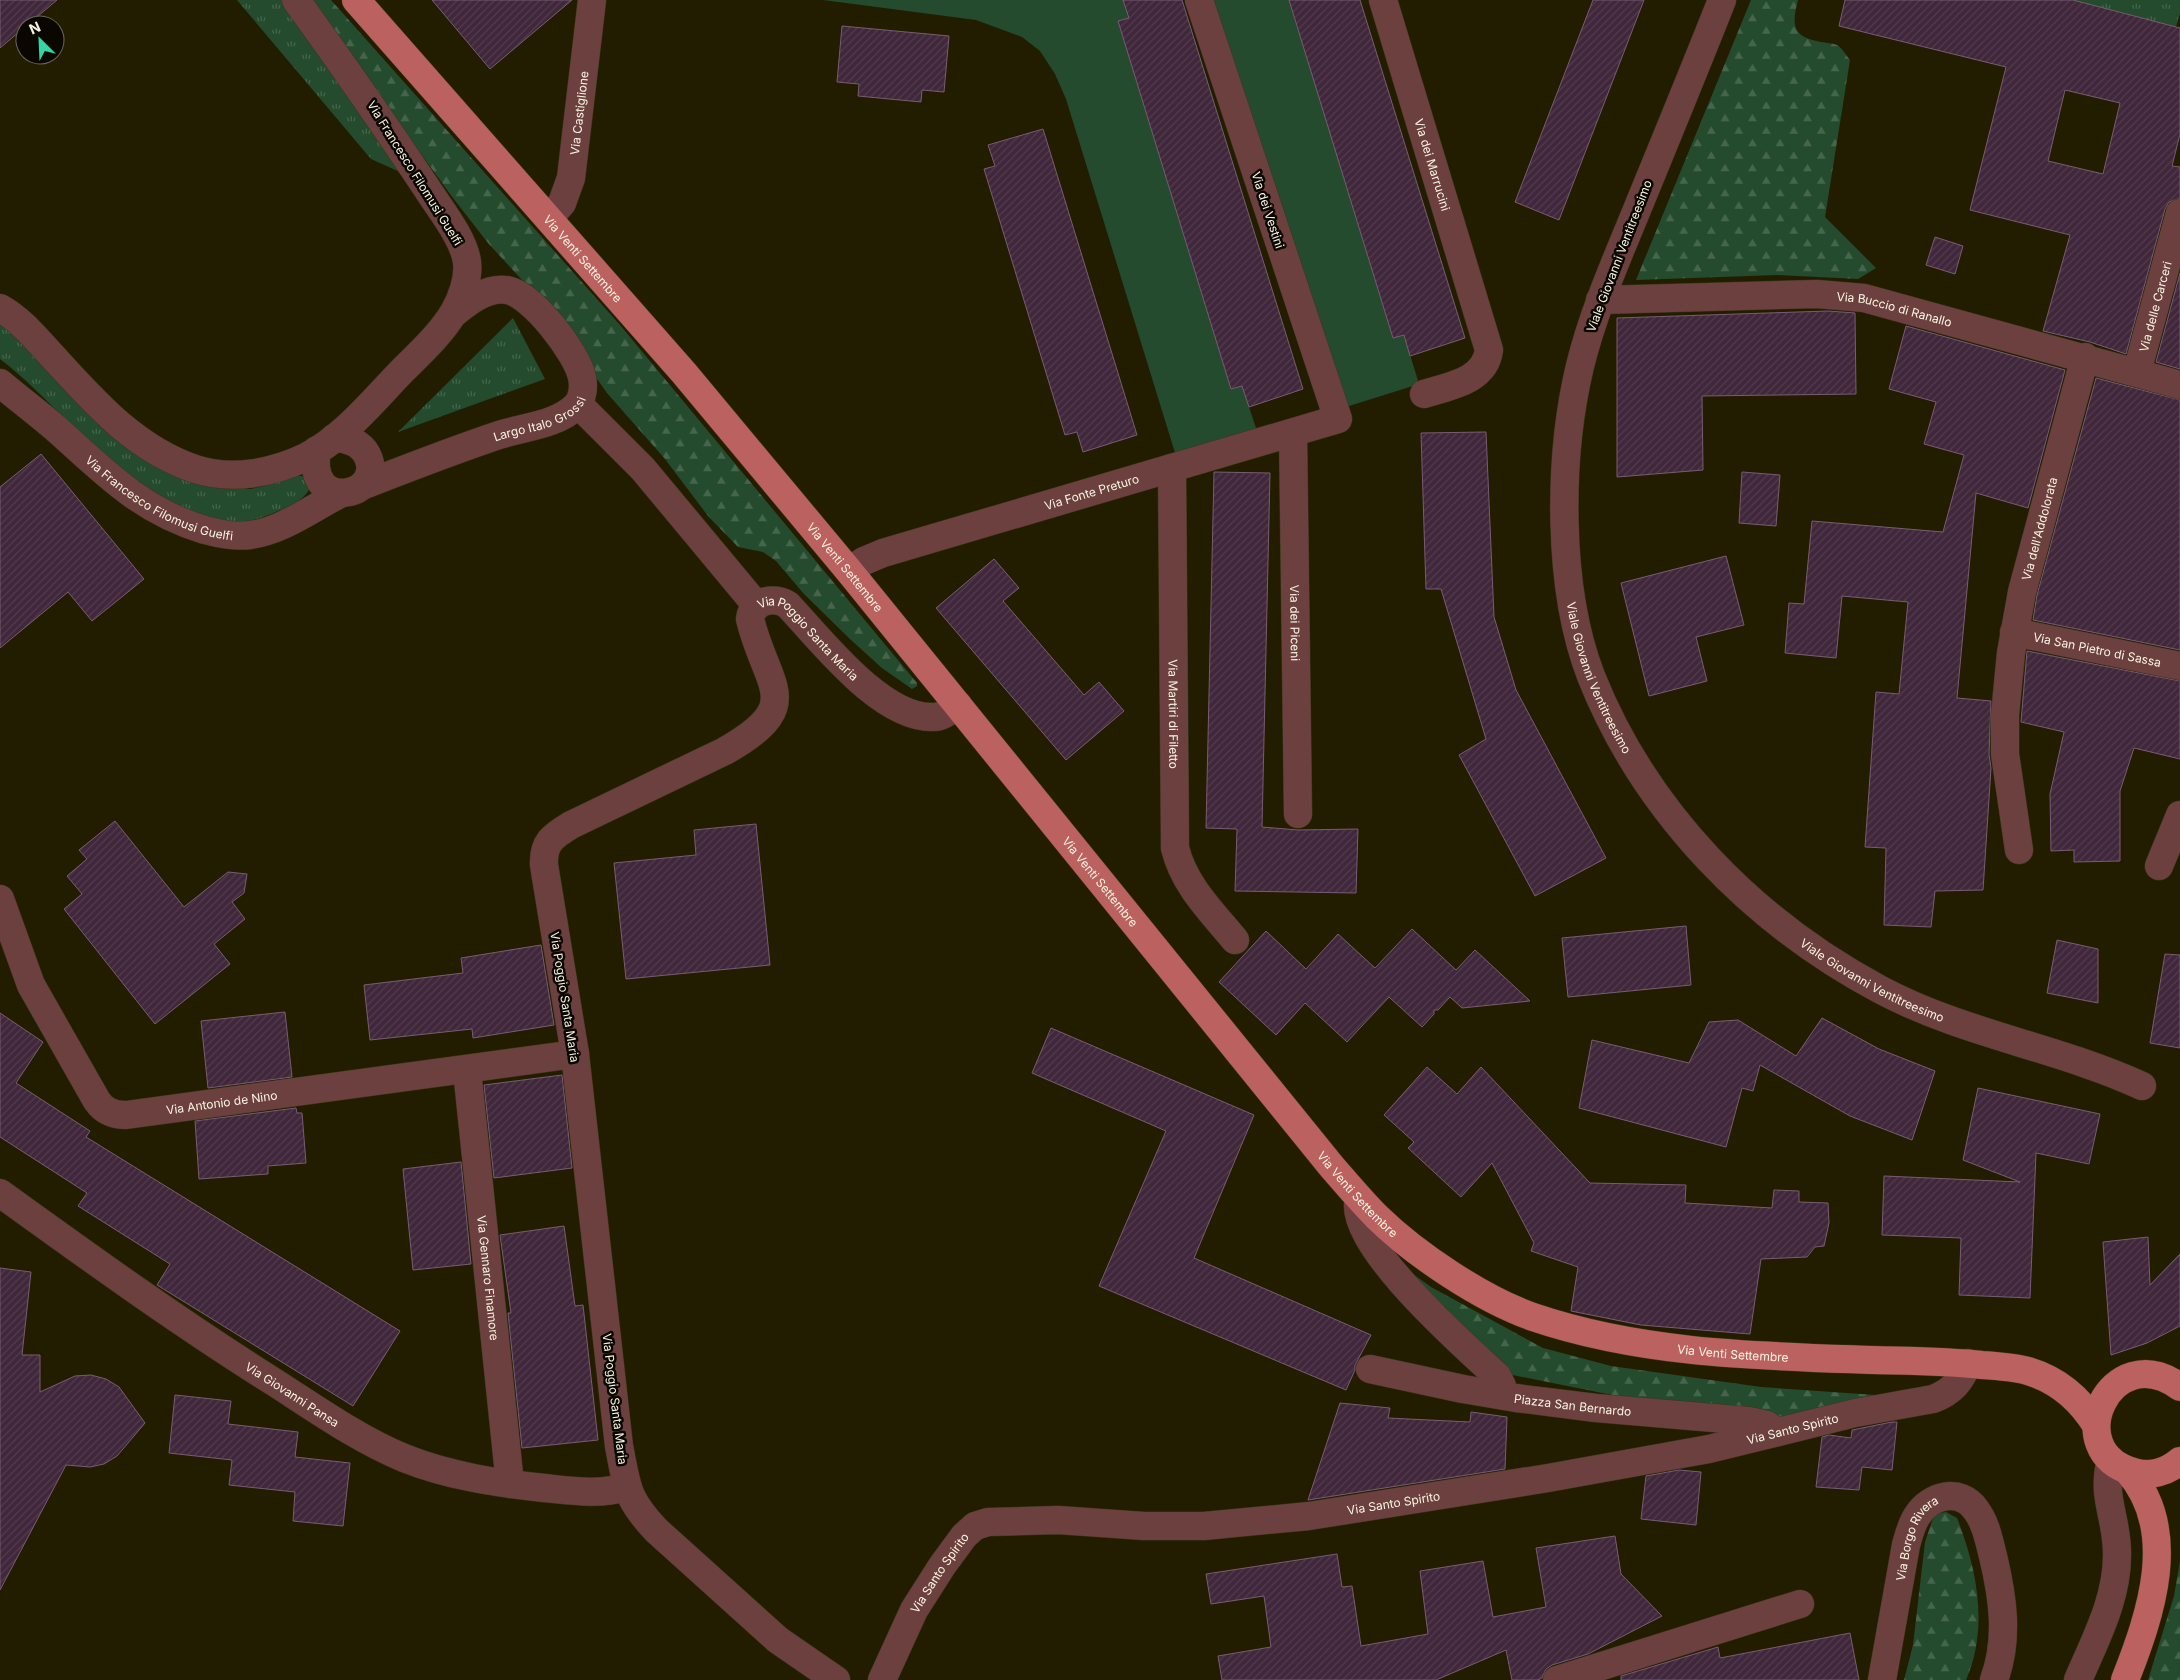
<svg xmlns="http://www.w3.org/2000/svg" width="2180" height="1680" viewBox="0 0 2180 1680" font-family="Inter,sans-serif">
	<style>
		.grass { fill: url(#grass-tufts) }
		.forest { fill: url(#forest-firs) }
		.garden { fill: #244b2e }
		.building { fill: url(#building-hatch); stroke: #785c72; fill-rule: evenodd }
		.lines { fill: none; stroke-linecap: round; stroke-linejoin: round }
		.minor-casing { stroke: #3d371b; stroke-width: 29 }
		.primary-casing { stroke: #3d371b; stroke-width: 29 }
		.minor { stroke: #6c403e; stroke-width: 28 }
		.primary { stroke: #bb615f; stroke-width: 28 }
		.labels { text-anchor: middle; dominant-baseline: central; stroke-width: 5; stroke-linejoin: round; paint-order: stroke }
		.street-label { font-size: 12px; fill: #f8f4e2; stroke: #090700 }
	</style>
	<defs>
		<pattern id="grass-tufts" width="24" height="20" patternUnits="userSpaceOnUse" patternTransform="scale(1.25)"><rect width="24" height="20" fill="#244b2e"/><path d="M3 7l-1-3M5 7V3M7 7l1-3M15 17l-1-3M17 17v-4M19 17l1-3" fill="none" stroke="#45664c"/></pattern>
		<pattern id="forest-firs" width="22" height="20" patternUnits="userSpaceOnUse" patternTransform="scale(1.25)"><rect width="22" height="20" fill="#244b2e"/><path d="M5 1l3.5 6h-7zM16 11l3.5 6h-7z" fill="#45664c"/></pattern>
		<pattern id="building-hatch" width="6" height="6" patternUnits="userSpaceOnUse" patternTransform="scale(1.25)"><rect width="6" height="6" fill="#40273b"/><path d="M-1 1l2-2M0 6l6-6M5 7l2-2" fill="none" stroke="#533c4e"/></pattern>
	</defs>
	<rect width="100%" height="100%" fill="#231d00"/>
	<!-- grass -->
	<g class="grass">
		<path d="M 237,0 L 284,0 L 400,172 L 371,159 Z"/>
		<path d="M 2073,0 L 2180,0 L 2180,13 L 2176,27 Z"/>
		<path d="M 0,314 L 53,366 L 216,483 L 250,489 L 268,485 L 291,476 L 302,476 L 306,478 L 309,490 C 301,503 285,508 271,514 C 261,518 247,523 235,522 C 193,522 129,480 98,453 C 88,445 79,433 69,423 C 47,401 25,378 0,359 Z"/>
		<path d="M 513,318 L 545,379 L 398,432 Z"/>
	</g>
	<!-- forest -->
	<g class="forest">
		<path d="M 309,0 L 331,0 L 620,325 L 917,683 L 917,686 L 912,689 L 882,668 L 851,640 L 804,594 L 776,561 L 763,552 L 738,547 L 708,516 L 665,459 L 607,393 L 545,305 L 488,243 L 453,198 Z"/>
		<path d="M 1751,0 L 1798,0 C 1791,26 1793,37 1821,42 C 1826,43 1832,43 1837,45 C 1842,48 1846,55 1850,60 L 1825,217 L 1876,268 L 1858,279 L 1777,275 L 1636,280 Z"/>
		<path d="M 1406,1269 L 1431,1287 L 1543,1348 L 1611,1366 L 1761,1387 L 1933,1399 L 1804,1425 L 1627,1398 L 1503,1373 Z"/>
		<path d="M 1946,1512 L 1957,1518 C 1977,1569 1989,1628 1966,1680 L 1904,1680 L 1913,1645 L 1925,1542 L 1933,1518 L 1939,1513 Z"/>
		<path d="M 2180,1561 L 2180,1680 L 2148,1680 L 2174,1596 Z"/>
	</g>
	<!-- garden -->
	<g class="garden">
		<path d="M 823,0 L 1123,0 L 1129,18 L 1118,21 L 1231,389 L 1242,386 L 1257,431 L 1176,456 L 1066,99 L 1055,74 L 1040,51 L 1022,37 L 976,20 Z"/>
		<path d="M 1212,0 L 1289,0 L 1298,31 L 1310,27 L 1354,172 L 1343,176 L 1393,338 L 1404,335 L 1419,384 L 1346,407 Z"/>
	</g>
	<!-- building -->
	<g class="building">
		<path d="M 0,0 L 57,0 L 0,48 Z"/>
		<path d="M 432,0 L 572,0 L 490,69 Z"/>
		<path d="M 1123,0 L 1182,0 L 1303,389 L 1249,407 L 1242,386 L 1231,389 L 1118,21 L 1129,18 Z"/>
		<path d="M 1289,0 L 1360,0 L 1465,338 L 1410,356 L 1404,335 L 1393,338 Z"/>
		<path d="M 1593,0 L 1644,0 L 1559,220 L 1515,202 Z"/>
		<path d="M 1845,0 L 2073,0 L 2180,28 L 2180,134 L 2172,166 L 2180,167 L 2180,198 L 2169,202 L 2165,209 L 2126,354 L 2090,342 L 2043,331 L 2070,235 L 1970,210 L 2006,67 L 1839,26 ZM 2065,90 L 2120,103 L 2103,174 L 2048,161 Z"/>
		<path d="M 842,26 L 949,36 L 944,92 L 922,90 L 921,102 L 858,96 L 859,84 L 837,82 Z"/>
		<path d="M 1043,129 L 1137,435 L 1083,452 L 1077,432 L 1065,435 L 984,169 L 995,166 L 988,145 Z"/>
		<path d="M 1935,237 L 1963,246 L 1955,274 L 1926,265 Z"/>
		<path d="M 2180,273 L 2180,369 L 2156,362 Z"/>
		<path d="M 1828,311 L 1855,313 L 1856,394 L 1702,396 L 1703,470 L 1617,477 L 1617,318 Z"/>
		<path d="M 1906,326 L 2065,370 L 2028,508 L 1976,493 L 1957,698 L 1991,701 L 1989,754 L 1991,768 L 1983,890 L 1935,891 L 1931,927 L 1884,925 L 1886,848 L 1865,847 L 1876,692 L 1899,694 L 1908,602 L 1842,596 L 1836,658 L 1785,653 L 1789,603 L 1804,604 L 1812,521 L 1943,532 L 1964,455 L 1924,444 L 1936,402 L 1889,389 Z"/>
		<path d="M 2096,378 L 2180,400 L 2180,650 L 2033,620 L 2037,595 Z"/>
		<path d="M 1486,432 L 1494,617 L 1516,690 L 1606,858 L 1535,896 L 1459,755 L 1486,739 L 1441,589 L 1426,589 L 1421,433 Z"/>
		<path d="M 41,454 L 144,579 L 92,621 L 68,592 L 0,648 L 0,487 Z"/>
		<path d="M 1214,472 L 1270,473 L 1262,827 L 1298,830 L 1358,829 L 1356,893 L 1235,891 L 1237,829 L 1206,828 Z"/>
		<path d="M 1742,472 L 1780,475 L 1776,526 L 1739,523 Z"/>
		<path d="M 1726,556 L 1744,625 L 1696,637 L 1707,681 L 1649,696 L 1621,583 Z"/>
		<path d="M 994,559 L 1019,588 L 1003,601 L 1084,695 L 1099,682 L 1124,711 L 1066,760 L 936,608 Z"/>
		<path d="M 2027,651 L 2180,681 L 2180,759 L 2134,748 L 2120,791 L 2120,861 L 2074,862 L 2074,850 L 2051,851 L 2050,794 L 2064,732 L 2021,722 Z"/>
		<path d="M 115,821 L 184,907 L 228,872 L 247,874 L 244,893 L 232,902 L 245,919 L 214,944 L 230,964 L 155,1024 L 64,909 L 82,894 L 67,876 L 87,859 L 79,850 Z"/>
		<path d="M 756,824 L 770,965 L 626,979 L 614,863 L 696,855 L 694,830 Z"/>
		<path d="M 1686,926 L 1691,985 L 1568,997 L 1562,938 Z"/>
		<path d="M 1412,929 L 1456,970 L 1475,950 L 1530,1001 L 1462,1008 L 1450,997 L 1438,1010 L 1434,1010 L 1434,1014 L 1422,1027 L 1389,997 L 1347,1042 L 1305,1003 L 1276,1035 L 1219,982 L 1266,931 L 1306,969 L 1338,934 L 1375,968 Z"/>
		<path d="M 2057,940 L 2098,949 L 2098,1003 L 2047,993 Z"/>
		<path d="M 541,945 L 554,1025 L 473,1038 L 472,1029 L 370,1040 L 364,985 L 463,973 L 461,958 Z"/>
		<path d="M 2165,954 L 2180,955 L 2180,1048 L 2150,1043 Z"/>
		<path d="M 285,1012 L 292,1077 L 208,1088 L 201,1021 Z"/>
		<path d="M 0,1013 L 43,1042 L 16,1083 L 90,1131 L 86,1137 L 400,1331 L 353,1406 L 157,1285 L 170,1264 L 78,1206 L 87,1193 L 0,1137 Z"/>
		<path d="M 1822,1018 L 1879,1049 L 1935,1071 L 1912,1140 L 1850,1116 L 1760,1065 L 1753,1091 L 1742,1088 L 1726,1147 L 1579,1108 L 1592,1040 L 1689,1063 L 1709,1022 L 1738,1020 L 1796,1056 Z"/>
		<path d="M 1051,1028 L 1254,1115 L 1194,1258 L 1371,1335 L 1355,1365 L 1355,1370 L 1346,1390 L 1099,1286 L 1166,1131 L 1032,1073 Z"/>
		<path d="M 1427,1067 L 1457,1094 L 1481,1067 L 1590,1183 L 1686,1185 L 1685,1203 L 1772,1208 L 1774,1190 L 1799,1191 L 1799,1202 L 1828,1203 L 1829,1223 L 1824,1246 L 1815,1247 L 1807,1257 L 1761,1259 L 1750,1334 L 1641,1325 L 1571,1311 L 1578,1267 L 1531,1251 L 1534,1243 L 1492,1163 L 1461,1197 L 1408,1148 L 1414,1142 L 1384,1115 Z"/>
		<path d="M 562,1075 L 572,1168 L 494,1178 L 484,1085 Z"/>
		<path d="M 1978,1088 L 2100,1114 L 2089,1164 L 2036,1153 L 2030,1298 L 1959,1295 L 1961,1238 L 1882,1235 L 1884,1176 L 2020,1182 L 1963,1160 Z"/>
		<path d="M 296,1108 L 297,1113 L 302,1113 L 306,1163 L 268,1166 L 268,1174 L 199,1179 L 195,1121 Z"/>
		<path d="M 461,1162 L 471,1264 L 413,1270 L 403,1169 Z"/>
		<path d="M 564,1226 L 575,1306 L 583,1305 L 598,1440 L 522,1448 L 508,1313 L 511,1313 L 500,1235 Z"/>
		<path d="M 2148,1237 L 2150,1285 L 2180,1254 L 2180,1326 L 2147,1343 L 2111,1355 L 2103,1242 Z"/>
		<path d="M 0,1268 L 31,1272 L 22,1355 L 40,1355 L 40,1392 L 75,1376 L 91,1375 L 106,1379 L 119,1387 L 145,1423 L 117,1456 L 104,1464 L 90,1467 L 66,1465 L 0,1590 Z"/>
		<path d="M 175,1395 L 231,1401 L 228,1424 L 298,1432 L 295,1457 L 350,1463 L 343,1526 L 293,1521 L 295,1492 L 229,1485 L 232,1460 L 169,1453 Z"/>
		<path d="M 1340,1403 L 1390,1408 L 1388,1418 L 1470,1422 L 1471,1412 L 1507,1417 L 1505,1469 L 1308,1500 Z"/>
		<path d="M 1892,1422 L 1897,1422 L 1892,1470 L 1862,1467 L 1859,1490 L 1816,1487 L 1822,1437 L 1829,1435 L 1851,1438 L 1852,1430 Z"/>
		<path d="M 1679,1470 L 1701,1472 L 1696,1525 L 1641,1519 L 1646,1476 Z"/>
		<path d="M 1615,1536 L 1621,1574 L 1662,1616 L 1588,1654 L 1552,1665 L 1546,1669 L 1542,1678 L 1538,1680 L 1512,1680 L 1506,1650 L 1436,1680 L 1222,1680 L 1218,1656 L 1271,1647 L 1264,1596 L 1211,1604 L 1206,1574 L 1337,1554 L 1342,1587 L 1352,1586 L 1361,1646 L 1428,1634 L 1420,1571 L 1483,1561 L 1493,1617 L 1546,1607 L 1536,1548 Z"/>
		<path d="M 1850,1633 L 1859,1680 L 1621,1680 L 1621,1676 L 1718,1647 L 1720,1658 Z"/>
	</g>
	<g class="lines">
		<defs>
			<g id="minor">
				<path id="s1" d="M 1383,0 L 1489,350 C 1485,381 1450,386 1424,394"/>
				<path id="s2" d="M 1722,0 C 1694,71 1665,141 1636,212 C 1615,263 1593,313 1580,366 C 1558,458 1557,588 1591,676 C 1645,812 1753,922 1881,990 C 1964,1034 2057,1047 2142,1086"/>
				<path id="s3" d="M 549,218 L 562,203 L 571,178 L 592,0"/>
				<path id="s4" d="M 1600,300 L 1817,294 L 1864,298 L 2180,385"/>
				<path d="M 0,308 C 23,321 37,340 55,359 C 96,404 136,449 195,469 C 232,481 272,473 306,457 C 343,438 372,402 401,372 C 419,354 441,334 454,312 C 462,298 469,278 467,262 C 464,238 439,208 426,187 C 384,124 341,62 296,0"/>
				<path id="s5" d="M 2137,372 L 2180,213"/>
				<path id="s6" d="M 0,383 C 20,400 42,416 62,434 C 107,475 144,512 205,530 C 221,534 234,537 250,535 C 282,531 312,508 340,494"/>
				<path d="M 578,404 L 643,469 L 757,606"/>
				<path id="s7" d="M 1293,433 L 1298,814"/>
				<path d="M 317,450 C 305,516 388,496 367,455 C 361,443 347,438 334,438"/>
				<path id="s8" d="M 1172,468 L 1175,848 C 1184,885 1211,911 1235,940"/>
				<path id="s9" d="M 364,485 C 408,468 454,450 499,435 C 524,427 557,425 576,406 C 583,399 584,386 582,377 C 577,353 532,294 507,290 C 486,287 468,302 453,314"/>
				<path id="s10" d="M 849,571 L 864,561 L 883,553 L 1338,419 L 1199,0"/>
				<path id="s11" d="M 2014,632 L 2180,666"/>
				<path id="s12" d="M 2019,850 L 2005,754 L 2005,715 L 2011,653 L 2022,592 L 2085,357"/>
				<path d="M 2159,866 L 2180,815"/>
				<path id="s13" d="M 0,899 L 31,985 L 97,1101 C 104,1111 113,1115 126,1115 L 575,1054"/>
				<path id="s14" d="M 467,1070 L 510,1484"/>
				<path id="s15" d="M 0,1193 C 90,1258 180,1323 274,1382 C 316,1409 358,1439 404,1458 C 449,1476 497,1483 544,1488 C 573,1491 599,1495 627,1487"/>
				<path d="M 1359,1198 C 1345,1242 1466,1347 1497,1376 L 1502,1386 L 1502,1395"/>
				<path id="s16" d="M 1370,1369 L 1463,1389 L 1516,1398 L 1596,1408 L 1749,1421 L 1767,1425 L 1777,1432"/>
				<path id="s17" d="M 836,1680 L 778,1640 L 656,1530 C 626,1498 627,1487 619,1446 L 575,1054 L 544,865 C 543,842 553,836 571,825 L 725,751 C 807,704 767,689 750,619 C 752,600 774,596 788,605 C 821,640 882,720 934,717 C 943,717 950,710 958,705"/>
				<path id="s18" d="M 882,1680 L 914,1610 L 942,1566 L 964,1536 L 975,1526 L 988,1522 L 1058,1520 L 1144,1526 L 1204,1526 L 1309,1516 L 1548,1478 L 1709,1449 L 1855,1413 L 1933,1399 C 1952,1392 1961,1381 1968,1363"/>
				<path d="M 1557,1680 L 1800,1604"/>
				<path id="s19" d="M 1882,1680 L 1906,1545 C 1909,1535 1911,1525 1917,1516 C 1930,1495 1960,1487 1976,1510 C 1986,1523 1989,1541 1993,1556 C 2003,1598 2009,1639 1994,1680"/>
				<path d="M 2078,1680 C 2095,1640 2118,1598 2117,1553 C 2117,1517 2101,1497 2111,1460"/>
			</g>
			<g id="primary">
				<path id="s20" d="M 356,0 L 684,373 L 849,571 L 1332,1167 C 1347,1184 1361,1201 1377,1217 C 1416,1255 1482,1299 1533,1317 C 1642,1354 1759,1356 1872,1360 C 1909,1361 1946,1361 1982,1365 C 1998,1366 2014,1367 2028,1371 C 2058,1380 2080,1399 2096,1425"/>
				<path d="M 2180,1387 C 2110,1336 2058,1452 2134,1472 C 2150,1477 2167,1472 2180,1461"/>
				<path d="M 2125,1680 C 2151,1614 2180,1530 2128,1471"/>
			</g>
		</defs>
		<!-- minor casing -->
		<use href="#minor" class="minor-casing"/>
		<!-- primary casing -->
		<use href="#primary" class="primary-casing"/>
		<!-- minor -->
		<use href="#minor" class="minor"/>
		<!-- primary -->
		<use href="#primary" class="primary"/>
	</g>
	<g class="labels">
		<!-- street labels -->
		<g class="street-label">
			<text stroke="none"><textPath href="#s3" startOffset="112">Via Castiglione</textPath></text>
			<text stroke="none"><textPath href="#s1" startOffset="172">Via dei Marrucini</textPath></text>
			<text transform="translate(415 173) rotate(58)">Via Francesco Filomusi Guelfi</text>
			<text transform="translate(1268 210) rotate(72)">Via dei Vestini</text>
			<text transform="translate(1619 256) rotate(-69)">Viale Giovanni Ventitreesimo</text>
			<text stroke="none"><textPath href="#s20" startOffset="344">Via Venti Settembre</textPath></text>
			<text stroke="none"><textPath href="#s5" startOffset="68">Via delle Carceri</textPath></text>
			<text stroke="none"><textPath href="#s4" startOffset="296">Via Buccio di Ranallo</textPath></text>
			<text stroke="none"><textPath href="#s9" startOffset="188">Largo Italo Grossi</textPath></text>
			<text stroke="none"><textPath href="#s10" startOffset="256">Via Fonte Preturo</textPath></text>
			<text stroke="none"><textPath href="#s6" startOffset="199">Via Francesco Filomusi Guelfi</textPath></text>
			<text stroke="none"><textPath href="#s12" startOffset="326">Via dell'Addolorata</textPath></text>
			<text stroke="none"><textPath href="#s20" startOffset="749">Via Venti Settembre</textPath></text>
			<text stroke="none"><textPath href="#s7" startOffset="190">Via dei Piceni</textPath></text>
			<text stroke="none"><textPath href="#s17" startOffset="1379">Via Poggio Santa Maria</textPath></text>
			<text stroke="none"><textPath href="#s11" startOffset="85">Via San Pietro di Sassa</textPath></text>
			<text stroke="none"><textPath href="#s2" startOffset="711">Viale Giovanni Ventitreesimo</textPath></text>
			<text stroke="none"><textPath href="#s8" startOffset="246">Via Martiri di Filetto</textPath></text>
			<text stroke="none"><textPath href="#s20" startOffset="1154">Via Venti Settembre</textPath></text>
			<text stroke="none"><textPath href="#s2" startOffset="1131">Viale Giovanni Ventitreesimo</textPath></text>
			<text transform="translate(565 997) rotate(81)">Via Poggio Santa Maria</text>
			<text stroke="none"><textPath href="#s13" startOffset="355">Via Antonio de Nino</textPath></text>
			<text stroke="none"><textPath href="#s20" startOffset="1559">Via Venti Settembre</textPath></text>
			<text stroke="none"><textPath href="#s14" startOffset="209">Via Gennaro Finamore</textPath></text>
			<text stroke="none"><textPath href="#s20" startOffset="1979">Via Venti Settembre</textPath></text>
			<text stroke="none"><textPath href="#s15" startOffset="355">Via Giovanni Pansa</textPath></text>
			<text transform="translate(615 1399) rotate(83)">Via Poggio Santa Maria</text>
			<text stroke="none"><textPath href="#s16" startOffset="206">Piazza San Bernardo</textPath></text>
			<text stroke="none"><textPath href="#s18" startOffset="1008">Via Santo Spirito</textPath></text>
			<text stroke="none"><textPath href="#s18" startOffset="602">Via Santo Spirito</textPath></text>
			<text stroke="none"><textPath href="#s19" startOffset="148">Via Borgo Rivera</textPath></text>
			<text stroke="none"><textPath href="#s18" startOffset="122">Via Santo Spirito</textPath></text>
		</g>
	</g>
	<!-- north arrow -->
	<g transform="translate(40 40) rotate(336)"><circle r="24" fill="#090700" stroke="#69665a"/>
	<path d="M0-4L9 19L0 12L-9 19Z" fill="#35d4a7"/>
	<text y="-8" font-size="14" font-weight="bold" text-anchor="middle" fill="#f8f4e2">N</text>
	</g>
</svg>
